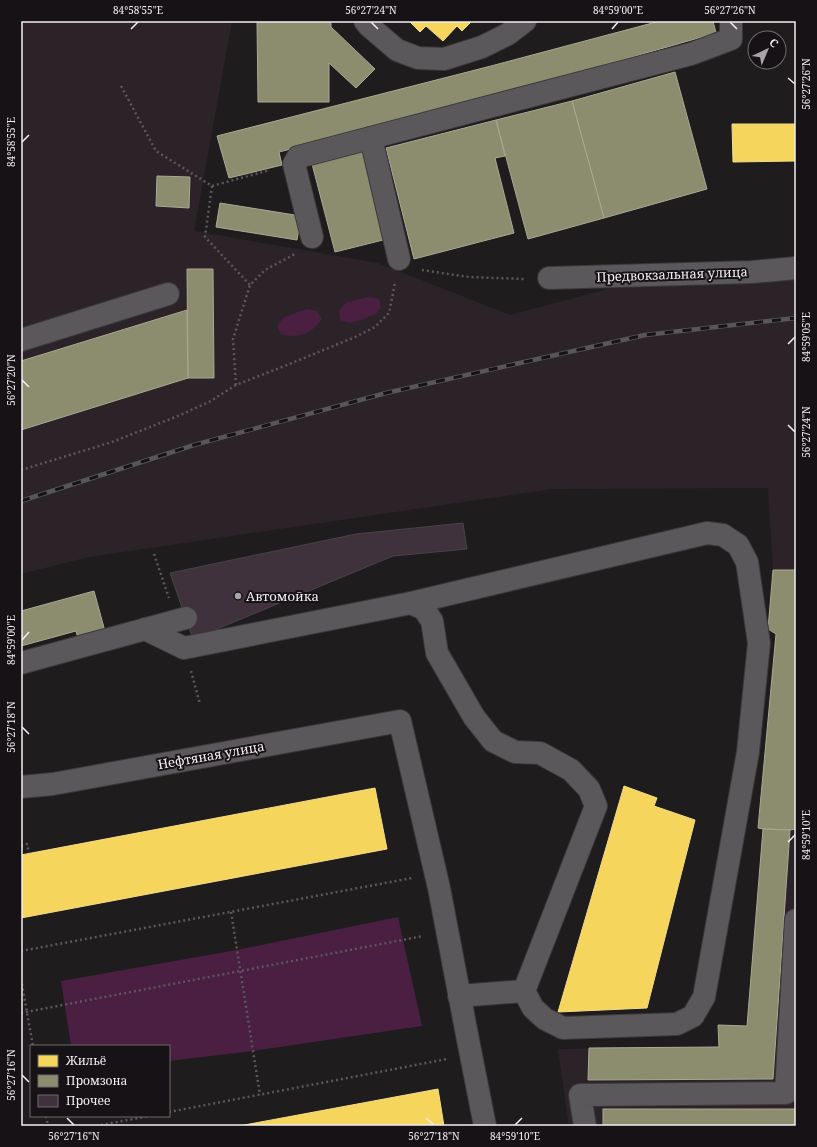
<svg xmlns="http://www.w3.org/2000/svg" width="817" height="1147" viewBox="0 0 817 1147" font-family="'Noto Serif',serif">
	<style>
		.built { fill: #2c2329 }
		.green { fill: #4a1f41 }
		.homes { fill: #f6d55c; stroke: #f5dc89 }
		.industry { fill: #8c8c6e; stroke: #aba995 }
		.building { fill: #40323d; stroke: #464445 }
		.lines { fill: none; stroke-linecap: round; stroke-linejoin: round }
		.minor-casing { stroke: #3b383a; stroke-width: 24 }
		.path { stroke: #5a585a; stroke-width: 2.5; stroke-dasharray: 2 3; stroke-linecap: butt }
		.minor { stroke: #5a585a; stroke-width: 22 }
		.rail-casing { stroke: #585758; stroke-width: 4.5 }
		.rail { stroke: #171215; stroke-width: 3; stroke-dasharray: 9; stroke-linecap: butt }
		.ticks { fill: none; stroke: #f2eef1; stroke-width: 1.5 }
		.poi-dot { fill: #a8a4a7; stroke: #171215; stroke-width: 1.5 }
		.labels { text-anchor: middle; dominant-baseline: central; stroke-width: 4; stroke-linejoin: round; paint-order: stroke }
		.street-label { font-size: 13px; fill: #f2eef1; stroke: #171215 }
		.poi-label { font-size: 13px; fill: #f2eef1; stroke: #171215; text-anchor: start }
		.neatline { fill: none; stroke: #f2eef1; stroke-width: 1.5 }
		.ticks-label { font-size: 10px; text-anchor: middle; fill: #f2eef1 }
	</style>
	<rect width="100%" height="100%" fill="#1f1c1e"/>
	<!-- built -->
	<path class="built" d="M 21,21 L 232,21 L 194,231 L 378,263 L 510,315 L 611,288 L 796,276 L 796,1126 L 569,1126 L 558,1049 L 718,1047 L 718,1025 L 747,1026 L 763,829 L 758,828 L 776,635 L 768,629 L 773,570 L 768,488 L 552,489 L 89,557 L 21,574 Z"/>
	<!-- green -->
	<g class="green">
		<path d="M 369,297 L 379,299 L 381,307 L 376,314 L 361,320 L 349,323 L 340,320 L 339,310 L 347,302 Z"/>
		<path d="M 308,309 L 317,311 L 322,319 C 311,334 299,339 281,334 L 277,326 L 283,318 L 298,312 Z"/>
		<path d="M 398,917 L 422,1026 L 253,1051 L 169,1061 L 169,1046 L 71,1046 L 61,981 L 237,950 Z"/>
	</g>
	<!-- homes -->
	<g class="homes">
		<path d="M 409,21 L 472,21 L 462,31 L 457,26 L 443,41 L 426,26 L 420,32 Z"/>
		<path d="M 732,124 L 796,124 L 796,161 L 733,162 Z"/>
		<path d="M 624,786 L 657,798 L 654,806 L 695,820 L 647,1008 L 558,1012 Z"/>
		<path d="M 375,788 L 387,849 L 21,918 L 21,855 Z"/>
		<path d="M 438,1089 L 444,1126 L 239,1126 Z"/>
	</g>
	<!-- industry -->
	<g class="industry">
		<path d="M 257,21 L 331,21 L 331,27 L 375,69 L 356,88 L 329,63 L 329,102 L 258,102 Z"/>
		<path d="M 660,21 L 713,21 L 716,33 L 496,96 L 279,152 L 282,165 L 229,178 L 217,136 L 491,66 Z"/>
		<path d="M 675,72 L 707,189 L 604,218 L 572,101 Z"/>
		<path d="M 572,101 L 604,218 L 528,239 L 496,120 Z"/>
		<path d="M 496,120 L 505,156 L 495,158 L 514,233 L 414,259 L 386,148 Z"/>
		<path d="M 364,151 L 387,239 L 335,252 L 312,164 Z"/>
		<path d="M 157,176 L 190,177 L 189,208 L 156,206 Z"/>
		<path d="M 220,203 L 301,216 L 297,240 L 216,227 Z"/>
		<path d="M 187,269 L 213,269 L 214,378 L 188,378 Z"/>
		<path d="M 187,310 L 188,378 L 21,430 L 21,361 Z"/>
		<path d="M 796,561 L 796,829 L 790,830 L 763,829 L 758,828 L 776,634 L 768,629 L 773,570 L 795,570 Z"/>
		<path d="M 94,591 L 106,635 L 79,642 L 76,631 L 21,646 L 21,611 Z"/>
		<path d="M 763,829 L 790,830 L 773,1079 L 588,1080 L 589,1048 L 719,1047 L 718,1025 L 747,1026 Z"/>
		<rect x="603" y="1109" width="193" height="17"/>
	</g>
	<!-- building -->
	<path class="building" d="M 463,523 L 467,549 L 393,556 L 193,639 L 170,573 L 356,534 Z"/>
	<g class="lines">
		<defs>
			<g id="minor">
				<path d="M 365,21 L 369,26 L 397,50 L 418,58 L 444,59 L 482,47 L 508,34 L 525,21"/>
				<path d="M 371,138 L 399,259"/>
				<path d="M 312,237 L 294,164 L 298,157 L 691,54 L 731,39 L 731,21"/>
				<path d="M 549,278 L 752,272 L 796,268"/>
				<path d="M 21,340 L 168,294"/>
				<path d="M 411,603 L 424,609 L 432,621 L 437,653 L 474,717 L 493,741 L 515,752 L 540,753 L 571,770 L 589,789 L 596,806 L 524,991 L 459,996"/>
				<path d="M 145,629 L 184,648 L 411,603 L 707,533 L 723,535 L 738,545 L 747,562 L 759,643 L 748,752 L 704,997 L 693,1016 L 677,1024 L 563,1028 L 545,1019 L 533,1008 L 524,991"/>
				<path d="M 21,663 L 186,618"/>
				<path d="M 21,787 L 53,784 L 400,721 L 439,888 L 468,1040 L 485,1126"/>
				<path d="M 585,1126 L 580,1095 L 786,1093 L 796,920"/>
			</g>
		</defs>
		<!-- minor casing -->
		<use href="#minor" class="minor-casing"/>
		<!-- path -->
		<g class="path">
			<path d="M 121,86 L 156,151 L 212,186 L 270,170"/>
			<path d="M 212,186 L 205,237 L 250,285"/>
			<path d="M 422,270 L 469,277 L 524,279"/>
			<path d="M 236,385 L 233,339 L 250,285 L 265,270 L 295,254"/>
			<path d="M 21,470 L 112,442 L 178,416 L 209,402 L 236,385 L 287,365 L 355,337 L 375,327 L 389,313 L 395,283"/>
			<path d="M 154,554 L 169,598"/>
			<path d="M 191,671 L 200,704"/>
			<path d="M 21,846 L 27,844 L 29,853"/>
			<path d="M 231,912 L 260,1095"/>
			<path d="M 21,951 L 412,878"/>
			<path d="M 21,979 L 33,1046"/>
			<path d="M 21,1013 L 423,936"/>
			<path d="M 169,1112 L 447,1059"/>
			<path d="M 46,1116 L 48,1126"/>
			<path d="M 96,1126 L 149,1116"/>
		</g>
		<!-- minor -->
		<use href="#minor" class="minor"/>
		<defs>
			<path id="rail" d="M 21,501 L 194,445 L 386,393 L 645,335 L 796,318"/>
		</defs>
		<!-- rail casing -->
		<use href="#rail" class="rail-casing"/>
		<!-- rail -->
		<use href="#rail" class="rail"/>
	</g>
	<!-- ticks -->
	<path class="ticks" d="M 371,22 L 378,29M 730,22 L 737,29M 131,29 L 138,22M 612,29 L 618,22M 788,78 L 795,84M 22,142 L 29,135M 788,344 L 795,337M 22,380 L 29,387M 788,425 L 795,432M 22,640 L 29,632M 22,727 L 29,734M 788,842 L 795,835M 22,1075 L 29,1082M 67,1118 L 74,1125M 426,1118 L 434,1125M 515,1125 L 522,1118"/>
	<!-- markers -->
	<circle class="poi-dot" cx="238" cy="596" r="4"/>
	<g class="labels">
		<!-- street labels -->
		<g class="street-label">
			<text transform="translate(672 274) rotate(-2)">Предвокзальная улица</text>
			<text transform="translate(211 755) rotate(-10)">Нефтяная улица</text>
		</g>
		<!-- poi labels -->
		<g class="poi-label">
			<text x="246" y="596">Автомойка</text>
		</g>
	</g>
	<!-- border -->
	<rect width="817" height="1147" fill="none" stroke="#171215" stroke-width="44"/>
	<!-- legend -->
	<rect x="30" y="1045" width="140" height="72" fill="#171215" stroke="#6f6a6d"/>
	<rect x="38" y="1055" width="20" height="12" fill="#f6d55c" stroke="#6f6a6d"/>
	<text x="66" y="1065" font-size="12" fill="#f2eef1">Жильё</text>
	<rect x="38" y="1075" width="20" height="12" fill="#8c8c6e" stroke="#6f6a6d"/>
	<text x="66" y="1085" font-size="12" fill="#f2eef1">Промзона</text>
	<rect x="38" y="1095" width="20" height="12" fill="#40323d" stroke="#6f6a6d"/>
	<text x="66" y="1105" font-size="12" fill="#f2eef1">Прочее</text>
	<!-- north arrow -->
	<g transform="translate(767 50) rotate(44)"><circle r="19" fill="#171215" stroke="#6f6a6d"/>
	<path d="M0-3L7 15L0 10L-7 15Z" fill="#a8a4a7"/>
	<text y="-6" font-size="11" font-weight="bold" text-anchor="middle" fill="#f2eef1">С</text>
	</g>
	<rect x="22" y="22" width="773" height="1103" class="neatline"/>
	<g class="ticks-label">
		<text x="138" y="14">84°58'55"E</text>
		<text x="371" y="14">56°27'24"N</text>
		<text x="618" y="14">84°59'00"E</text>
		<text x="730" y="14">56°27'26"N</text>
		<text transform="translate(806 84) rotate(-90)" y="4">56°27'26"N</text>
		<text transform="translate(11 142) rotate(-90)" y="4">84°58'55"E</text>
		<text transform="translate(806 337) rotate(-90)" y="4">84°59'05"E</text>
		<text transform="translate(11 380) rotate(-90)" y="4">56°27'20"N</text>
		<text transform="translate(806 432) rotate(-90)" y="4">56°27'24"N</text>
		<text transform="translate(11 640) rotate(-90)" y="4">84°59'00"E</text>
		<text transform="translate(11 727) rotate(-90)" y="4">56°27'18"N</text>
		<text transform="translate(806 835) rotate(-90)" y="4">84°59'10"E</text>
		<text transform="translate(11 1075) rotate(-90)" y="4">56°27'16"N</text>
		<text x="74" y="1140">56°27'16"N</text>
		<text x="434" y="1140">56°27'18"N</text>
		<text x="515" y="1140">84°59'10"E</text>
	</g>
</svg>
